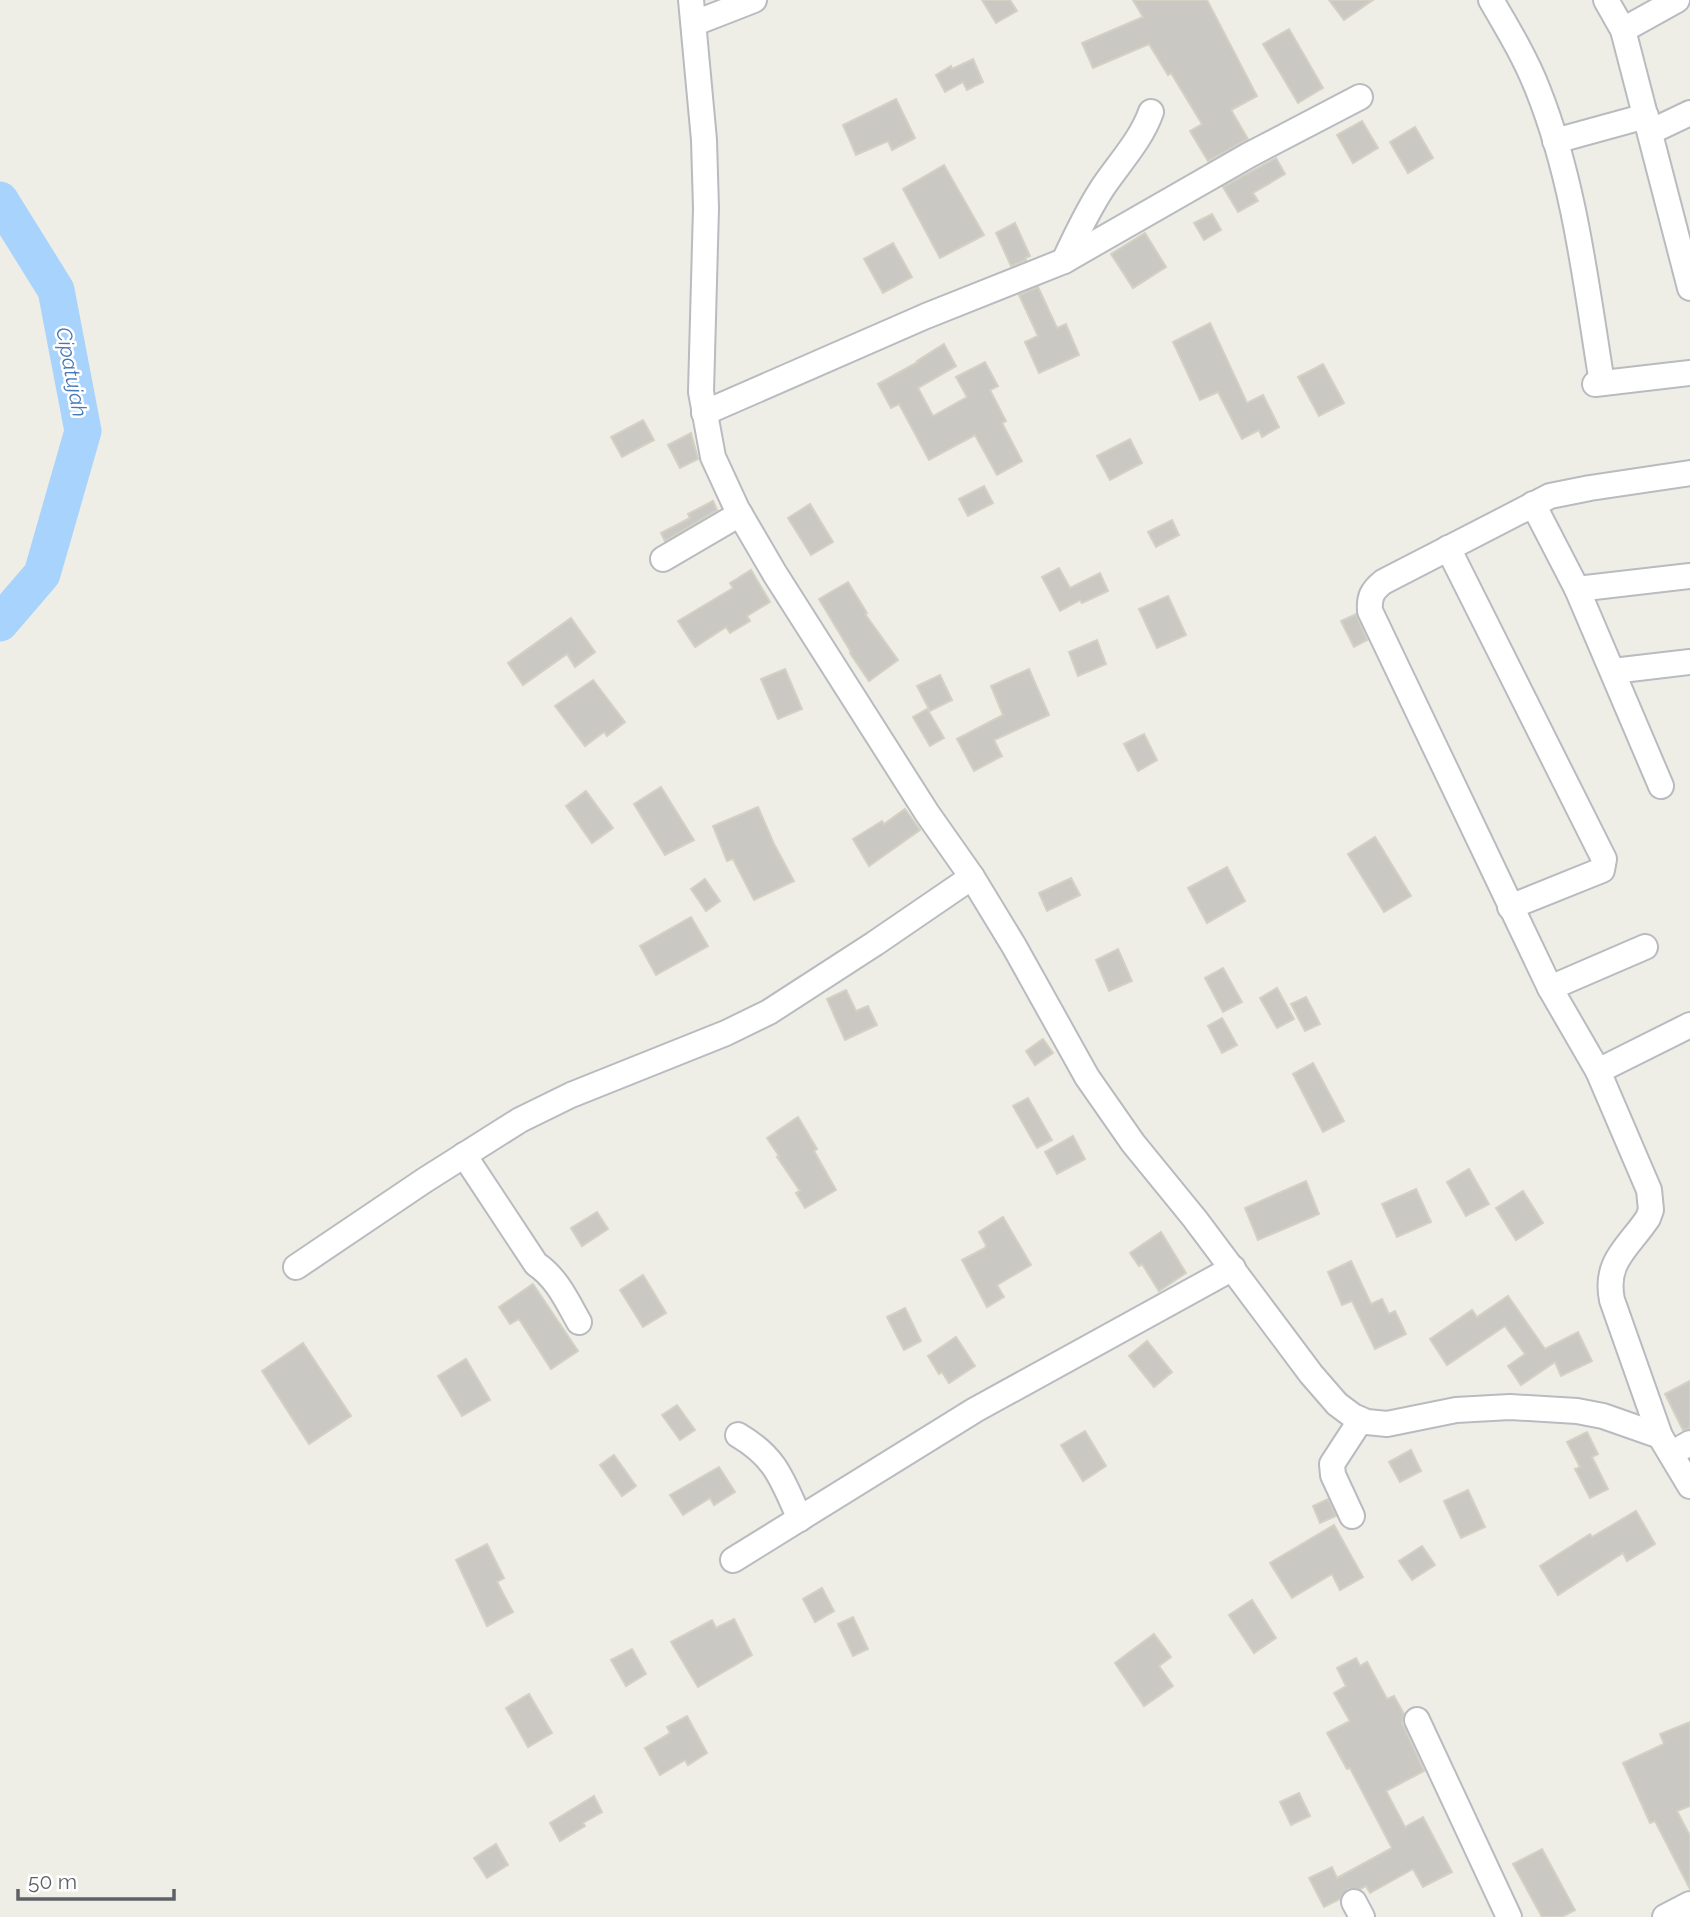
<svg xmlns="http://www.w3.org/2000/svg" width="1690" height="1917" viewBox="0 0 1690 1917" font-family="Raleway,sans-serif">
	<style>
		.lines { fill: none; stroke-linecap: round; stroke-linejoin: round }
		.river { stroke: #a8d3fd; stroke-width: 37 }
		.building { fill: #cac8c3; stroke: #d4d0c4; stroke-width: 2 }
		.minor-casing { stroke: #b8bbbf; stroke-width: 28 }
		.minor { stroke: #fff; stroke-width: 24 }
		.labels { text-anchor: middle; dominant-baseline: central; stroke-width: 5; stroke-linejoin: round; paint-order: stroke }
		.water-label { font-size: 21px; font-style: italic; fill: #4778b8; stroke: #fff }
	</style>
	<rect width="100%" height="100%" fill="#efeee6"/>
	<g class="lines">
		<!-- river -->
		<path class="river" d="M 0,200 L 56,290 L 83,431 L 42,574 L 0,623"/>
	</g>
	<!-- building -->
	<g class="building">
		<path d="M 982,0 L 1010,0 L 1017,11 L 996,23 Z"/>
		<path d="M 1133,0 L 1207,0 L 1257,96 L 1231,110 L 1248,139 L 1208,161 L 1190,131 L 1202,124 L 1171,73 L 1168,75 L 1149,44 L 1093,68 L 1082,43 L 1143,17 Z"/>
		<path d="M 1329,0 L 1373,0 L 1344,20 Z"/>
		<path d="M 1289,29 L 1323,88 L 1298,103 L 1263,44 Z"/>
		<path d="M 973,59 L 983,82 L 967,90 L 963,82 L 945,92 L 936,75 L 951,66 L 952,69 Z"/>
		<path d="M 896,99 L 915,138 L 892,150 L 888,141 L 856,155 L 843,125 Z"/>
		<path d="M 1362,121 L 1378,148 L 1353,163 L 1337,135 Z"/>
		<path d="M 1415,127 L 1433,158 L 1408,173 L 1390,142 Z"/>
		<path d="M 1276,158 L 1285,174 L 1253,193 L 1258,201 L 1238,212 L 1223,187 Z"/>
		<path d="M 944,165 L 984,235 L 940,258 L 903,189 Z"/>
		<path d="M 1212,214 L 1221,230 L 1204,240 L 1194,223 Z"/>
		<path d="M 1015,223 L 1030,256 L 1025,258 L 1026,260 L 1011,266 L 996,233 Z"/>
		<path d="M 1145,233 L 1166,267 L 1133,288 L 1111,254 Z"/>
		<path d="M 893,243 L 912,277 L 883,293 L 864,259 Z"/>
		<path d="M 1038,287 L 1057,328 L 1066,324 L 1079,355 L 1039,373 L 1025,342 L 1038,336 L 1019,295 Z"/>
		<path d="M 1210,323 L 1247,403 L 1263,395 L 1279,427 L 1262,437 L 1259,430 L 1242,439 L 1218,392 L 1200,400 L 1173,342 Z"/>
		<path d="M 944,344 L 956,366 L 918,388 L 933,416 L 967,397 L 956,377 L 985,362 L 998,386 L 990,390 L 1006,421 L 1002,423 L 1022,461 L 997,475 L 975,435 L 929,460 L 899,404 L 891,408 L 878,384 L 918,362 L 917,361 Z"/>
		<path d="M 1323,364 L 1344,403 L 1319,416 L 1298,377 Z"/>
		<path d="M 643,420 L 654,440 L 622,457 L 611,437 Z"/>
		<path d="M 691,433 L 698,459 L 680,468 L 668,445 Z"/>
		<path d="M 1130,439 L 1142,463 L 1110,480 L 1097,456 Z"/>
		<path d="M 984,486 L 993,503 L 968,516 L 959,499 Z"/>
		<path d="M 713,501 L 717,510 L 665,541 L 661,533 L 690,518 L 688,514 Z"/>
		<path d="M 810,504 L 833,542 L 811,555 L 788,518 Z"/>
		<path d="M 1172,520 L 1179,535 L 1156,547 L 1148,532 Z"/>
		<path d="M 1059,568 L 1070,588 L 1100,573 L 1108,591 L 1082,603 L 1080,600 L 1060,611 L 1042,577 Z"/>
		<path d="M 751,570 L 770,602 L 747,616 L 750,621 L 730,633 L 726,627 L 695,647 L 678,621 L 733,588 L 730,583 Z"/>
		<path d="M 848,582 L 867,613 L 865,614 L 898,660 L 869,681 L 850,653 L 851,652 L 819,599 Z"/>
		<path d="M 1168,596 L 1186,635 L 1157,648 L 1139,609 Z"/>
		<path d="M 1356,614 L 1367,640 L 1354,647 L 1341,621 Z"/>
		<path d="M 571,618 L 595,652 L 575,667 L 567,654 L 523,685 L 508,663 Z"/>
		<path d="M 1097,640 L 1106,664 L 1078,676 L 1069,652 Z"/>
		<path d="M 785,669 L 802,709 L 778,719 L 761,679 Z"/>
		<path d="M 1029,669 L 1049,715 L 994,740 L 1002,756 L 974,771 L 957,739 L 1003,715 L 991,686 Z"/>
		<path d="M 940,675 L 952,700 L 930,711 L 917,686 Z"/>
		<path d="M 593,680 L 625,722 L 607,736 L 604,732 L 585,746 L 555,706 Z"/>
		<path d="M 927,709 L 944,738 L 930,746 L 913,717 Z"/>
		<path d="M 1144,734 L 1157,760 L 1138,771 L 1124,744 Z"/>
		<path d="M 661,787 L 694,840 L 665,855 L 634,804 Z"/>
		<path d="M 586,791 L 613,828 L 592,843 L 566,806 Z"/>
		<path d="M 758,807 L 774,844 L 794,881 L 754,900 L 733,859 L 727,861 L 713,826 Z"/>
		<path d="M 905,809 L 920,830 L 869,866 L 853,839 L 882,821 L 884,824 Z"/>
		<path d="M 1375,837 L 1411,896 L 1384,912 L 1348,854 Z"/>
		<path d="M 1227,867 L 1245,901 L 1207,923 L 1188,888 Z"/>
		<path d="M 1071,878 L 1080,895 L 1047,911 L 1039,893 Z"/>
		<path d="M 705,879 L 720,901 L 706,911 L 691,889 Z"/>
		<path d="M 691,917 L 708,946 L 656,975 L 640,946 Z"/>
		<path d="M 1118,949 L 1132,981 L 1109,991 L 1096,960 Z"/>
		<path d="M 1223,968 L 1242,1002 L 1223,1012 L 1205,978 Z"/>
		<path d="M 1277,988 L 1294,1019 L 1277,1028 L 1260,998 Z"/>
		<path d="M 846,990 L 856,1011 L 868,1006 L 877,1025 L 845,1040 L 827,999 Z"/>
		<path d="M 1306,997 L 1320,1024 L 1305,1031 L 1291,1004 Z"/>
		<path d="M 1222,1018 L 1237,1045 L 1222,1053 L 1208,1026 Z"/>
		<path d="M 1043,1039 L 1053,1053 L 1035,1065 L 1026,1051 Z"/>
		<path d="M 1313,1063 L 1344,1121 L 1323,1132 L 1293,1074 Z"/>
		<path d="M 1028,1098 L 1052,1140 L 1037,1148 L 1013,1106 Z"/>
		<path d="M 798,1117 L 817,1149 L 814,1151 L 836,1190 L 805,1208 L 796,1193 L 800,1191 L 777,1157 L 779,1156 L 767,1138 Z"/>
		<path d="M 1073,1136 L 1085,1159 L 1057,1174 L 1045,1152 Z"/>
		<path d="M 1469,1169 L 1489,1204 L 1466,1216 L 1447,1182 Z"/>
		<path d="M 1306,1181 L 1319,1214 L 1258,1240 L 1245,1208 Z"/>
		<path d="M 1416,1189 L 1431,1222 L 1397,1237 L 1382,1204 Z"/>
		<path d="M 1523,1191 L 1543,1223 L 1516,1240 L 1496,1208 Z"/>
		<path d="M 597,1212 L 608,1229 L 582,1246 L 571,1228 Z"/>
		<path d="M 1003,1217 L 1031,1265 L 997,1285 L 1004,1297 L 987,1307 L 962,1260 L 985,1248 L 986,1245 L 979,1232 Z"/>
		<path d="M 1161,1232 L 1186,1273 L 1159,1291 L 1142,1264 L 1139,1266 L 1130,1253 Z"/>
		<path d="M 1351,1261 L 1371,1304 L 1382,1299 L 1389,1314 L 1395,1311 L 1406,1334 L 1375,1349 L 1352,1301 L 1342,1305 L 1328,1272 Z"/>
		<path d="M 643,1275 L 666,1313 L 643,1327 L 620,1290 Z"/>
		<path d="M 533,1284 L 578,1351 L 551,1369 L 519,1319 L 510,1324 L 499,1307 Z"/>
		<path d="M 1508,1296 L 1545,1349 L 1578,1332 L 1592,1361 L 1561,1376 L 1555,1362 L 1521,1385 L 1508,1366 L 1525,1354 L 1505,1326 L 1447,1365 L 1430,1339 L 1472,1310 L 1477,1317 Z"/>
		<path d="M 905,1308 L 921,1341 L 904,1350 L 887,1317 Z"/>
		<path d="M 956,1337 L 975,1366 L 949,1383 L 942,1372 L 939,1374 L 928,1356 Z"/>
		<path d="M 1147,1341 L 1172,1372 L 1154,1387 L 1129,1356 Z"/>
		<path d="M 303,1343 L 351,1416 L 309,1444 L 262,1371 Z"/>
		<path d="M 466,1359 L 490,1400 L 462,1416 L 438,1376 Z"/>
		<path d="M 1690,1381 L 1690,1428 L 1683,1430 L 1665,1394 Z"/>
		<path d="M 677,1405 L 695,1430 L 680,1440 L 662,1415 Z"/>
		<path d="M 1085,1431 L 1106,1466 L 1083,1481 L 1061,1445 Z"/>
		<path d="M 1587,1432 L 1598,1454 L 1592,1457 L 1608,1489 L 1590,1498 L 1575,1469 L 1580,1467 L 1567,1442 Z"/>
		<path d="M 1411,1450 L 1421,1471 L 1400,1482 L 1389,1462 Z"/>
		<path d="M 614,1455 L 636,1486 L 622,1496 L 600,1465 Z"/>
		<path d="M 719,1467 L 735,1492 L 714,1505 L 710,1498 L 683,1515 L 670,1495 Z"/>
		<path d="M 1468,1490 L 1485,1527 L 1461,1538 L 1444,1501 Z"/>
		<path d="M 1328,1499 L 1336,1516 L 1320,1523 L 1313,1506 Z"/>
		<path d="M 1636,1511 L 1655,1544 L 1627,1561 L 1623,1553 L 1558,1595 L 1540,1566 L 1590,1534 L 1592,1537 Z"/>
		<path d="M 1334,1525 L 1363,1577 L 1340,1590 L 1332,1574 L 1292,1598 L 1270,1563 Z"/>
		<path d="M 487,1544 L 504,1578 L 497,1582 L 513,1612 L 487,1626 L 456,1560 Z"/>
		<path d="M 1422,1546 L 1435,1565 L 1412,1580 L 1399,1561 Z"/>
		<path d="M 822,1588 L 834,1611 L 815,1622 L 803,1599 Z"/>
		<path d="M 1252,1600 L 1276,1638 L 1254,1653 L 1229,1615 Z"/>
		<path d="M 853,1617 L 868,1649 L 853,1656 L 838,1624 Z"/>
		<path d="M 734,1619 L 752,1655 L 698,1687 L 671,1642 L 712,1620 L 716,1628 Z"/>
		<path d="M 1154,1634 L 1171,1657 L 1159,1666 L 1173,1686 L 1144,1706 L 1115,1663 Z"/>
		<path d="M 632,1649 L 646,1674 L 626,1686 L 611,1660 Z"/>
		<path d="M 1356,1658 L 1360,1666 L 1367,1662 L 1387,1699 L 1394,1696 L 1404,1714 L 1402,1723 L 1424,1771 L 1386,1791 L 1405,1827 L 1423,1817 L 1452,1872 L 1423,1887 L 1413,1869 L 1370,1893 L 1366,1886 L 1360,1889 L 1348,1889 L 1340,1899 L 1324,1907 L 1309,1878 L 1332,1867 L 1337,1878 L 1392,1848 L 1350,1768 L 1347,1769 L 1327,1733 L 1350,1721 L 1334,1693 L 1346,1686 L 1337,1668 Z"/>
		<path d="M 529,1694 L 552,1733 L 528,1747 L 506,1708 Z"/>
		<path d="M 687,1716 L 707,1753 L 688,1765 L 685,1760 L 660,1775 L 645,1748 L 670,1733 L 667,1727 Z"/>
		<path d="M 1690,1722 L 1690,1806 L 1677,1811 L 1690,1836 L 1690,1889 L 1655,1821 L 1650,1823 L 1623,1763 L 1664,1744 L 1660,1734 Z"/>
		<path d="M 1299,1793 L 1310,1816 L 1291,1825 L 1280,1802 Z"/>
		<path d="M 594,1796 L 602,1812 L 583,1823 L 585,1826 L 560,1841 L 550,1823 Z"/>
		<path d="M 496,1844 L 508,1865 L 487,1878 L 474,1858 Z"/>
		<path d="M 1542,1849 L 1575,1910 L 1562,1917 L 1542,1917 L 1513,1864 Z"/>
	</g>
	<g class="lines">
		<defs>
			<g id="minor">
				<path d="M 691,0 L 704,140 L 706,208 L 701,392 L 713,457 L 737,509 L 775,574 L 927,813 L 972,877 L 1014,946 L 1087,1077 L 1133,1143 L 1195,1219 L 1311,1374 L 1337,1404 L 1353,1416 L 1367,1422 L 1387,1424 L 1456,1410 L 1510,1407 L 1577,1411 L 1603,1416 L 1660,1436 L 1690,1486"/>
				<path d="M 1491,0 C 1508,29 1526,59 1538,90 C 1575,183 1586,285 1602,383"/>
				<path d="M 1606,0 L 1623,30 L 1690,288"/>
				<path d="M 695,23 L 754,0"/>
				<path d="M 1623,30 L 1677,0"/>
				<path d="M 1650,132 L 1690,113"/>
				<path d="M 1555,141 L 1646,116"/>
				<path d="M 1064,261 C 1076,235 1088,210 1103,187 C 1120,162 1141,140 1151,112"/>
				<path d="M 1595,384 L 1690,373"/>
				<path d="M 704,413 L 926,316 L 1064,261 L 1249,155 L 1360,97"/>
				<path d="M 1533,504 L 1577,589 L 1661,786"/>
				<path d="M 1448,548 L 1604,859 L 1602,870 L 1510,907"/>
				<path d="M 663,559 L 740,514"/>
				<path d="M 1577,589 L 1690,576"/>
				<path d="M 1613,671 L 1690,662"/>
				<path d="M 1550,988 L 1645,947"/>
				<path d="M 1598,1071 L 1690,1025"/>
				<path d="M 464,1155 L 536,1264 C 557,1278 567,1301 579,1322"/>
				<path d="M 296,1267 L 425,1180 L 520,1120 L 571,1095 L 726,1033 L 769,1012 L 874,944 L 972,877"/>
				<path d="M 738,1435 C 777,1458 782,1480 800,1519"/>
				<path d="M 1660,1436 L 1612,1300 C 1604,1261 1629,1247 1648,1218 L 1651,1210 L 1649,1190 L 1598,1071 L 1550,988 L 1370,611 C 1369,597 1372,591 1383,582 L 1550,496 L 1590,488 L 1690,473"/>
				<path d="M 1671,1454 L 1690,1443"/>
				<path d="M 1352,1516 L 1333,1475 L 1332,1464 L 1360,1421"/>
				<path d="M 733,1560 L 975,1410 L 1233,1268"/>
				<path d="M 1417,1720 L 1509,1917"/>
				<path d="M 1354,1902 L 1362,1917"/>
				<path d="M 1665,1917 L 1690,1904"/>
			</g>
		</defs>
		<!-- minor casing -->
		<use href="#minor" class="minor-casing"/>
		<!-- minor -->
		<use href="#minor" class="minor"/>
	</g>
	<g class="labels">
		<!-- water labels -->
		<g class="water-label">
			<text transform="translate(72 372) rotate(79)">Cipatujah</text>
		</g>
	</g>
	<!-- scale -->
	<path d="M18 1889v10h156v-10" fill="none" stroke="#5d6166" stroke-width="3.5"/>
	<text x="28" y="1889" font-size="21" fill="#5d6166" stroke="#ffffff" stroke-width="5" paint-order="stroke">50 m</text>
</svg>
